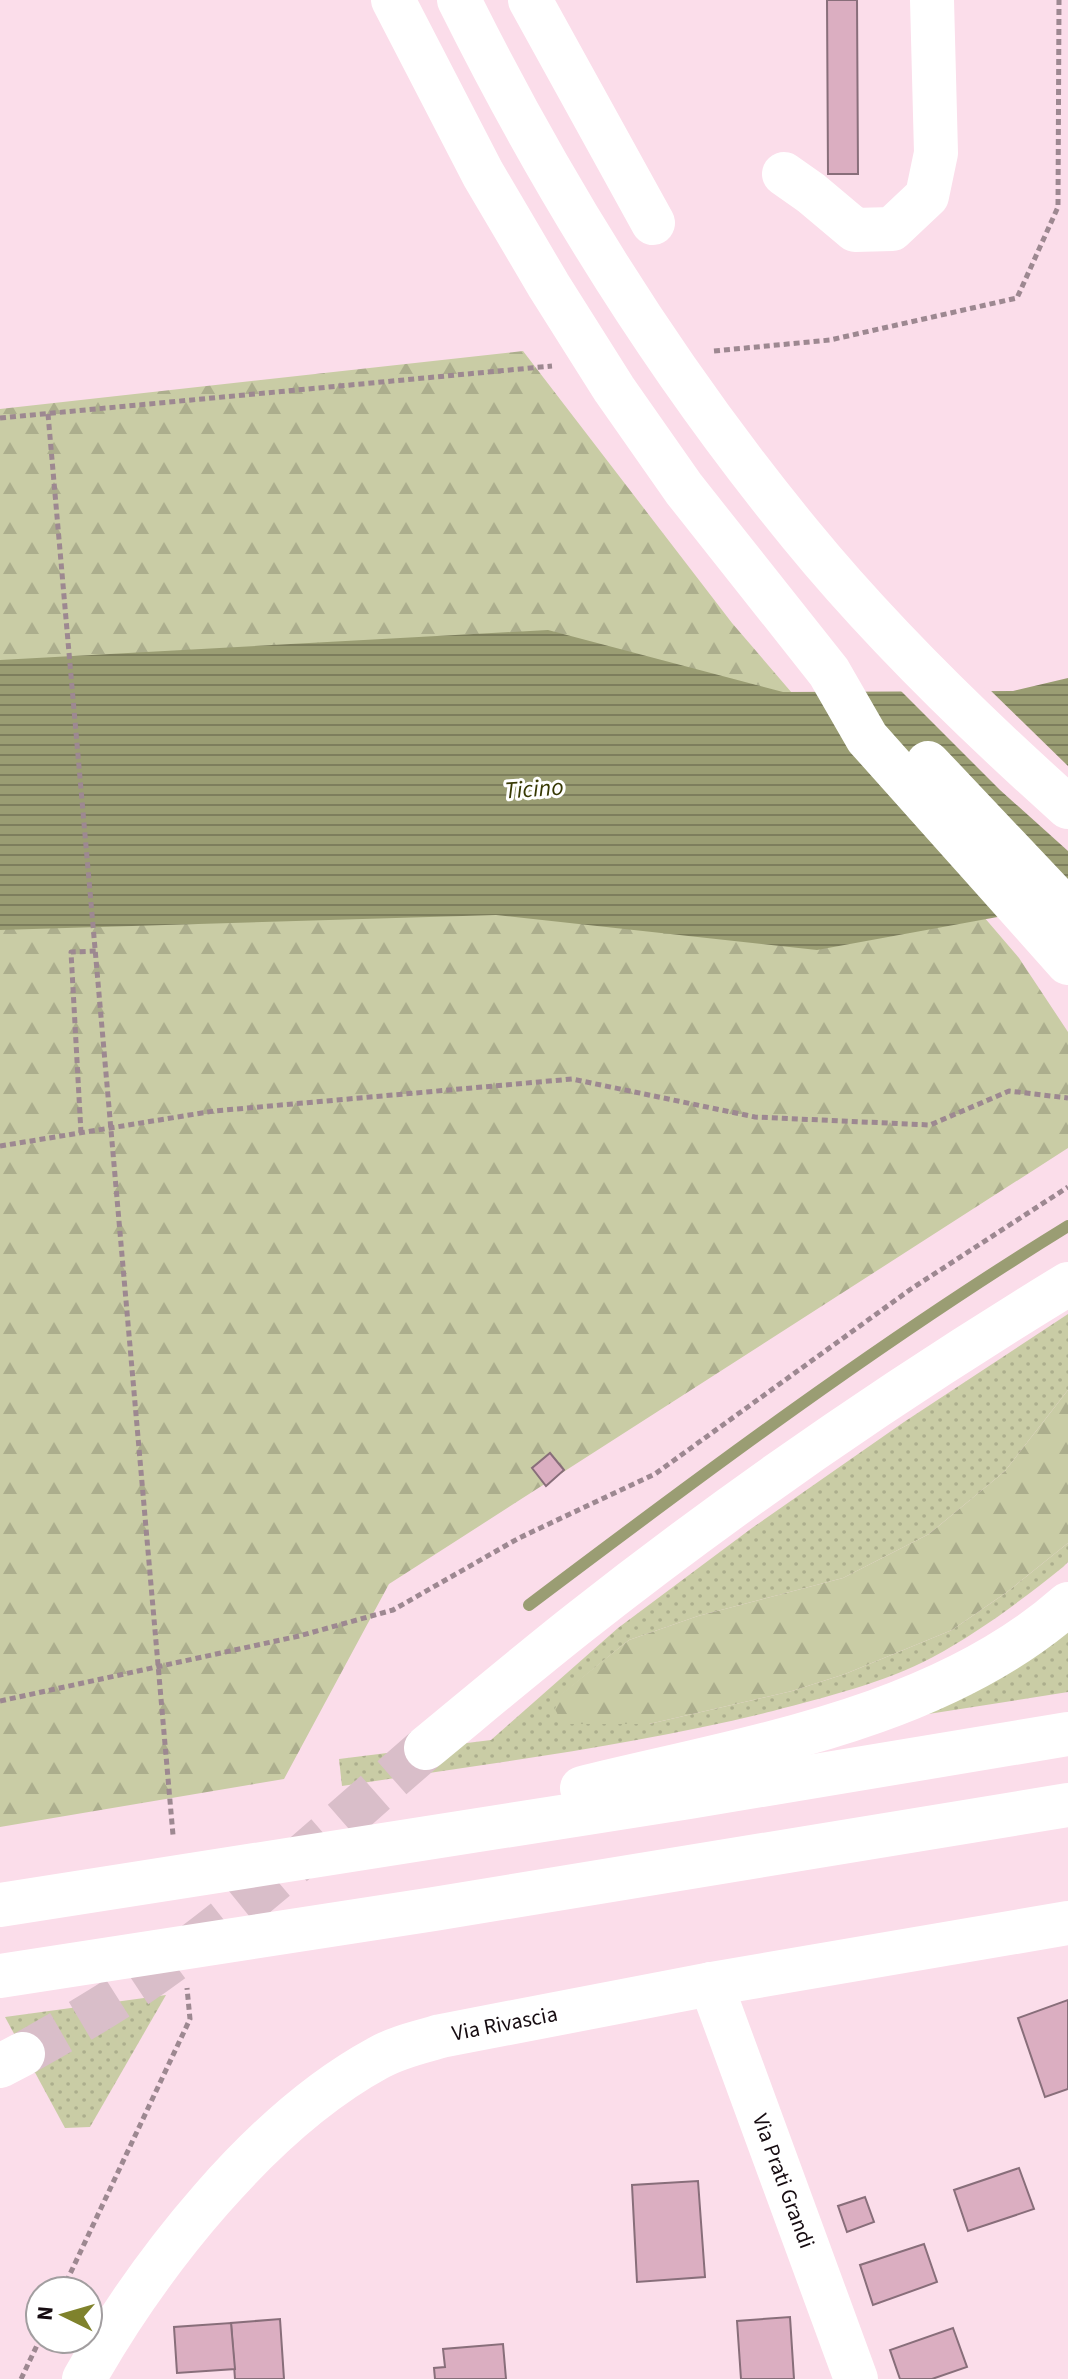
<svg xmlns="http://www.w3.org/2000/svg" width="1068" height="2379" viewBox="0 0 1068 2379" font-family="'Source Sans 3',sans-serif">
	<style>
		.grass { fill: url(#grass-dots) }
		.forest { fill: url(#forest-firs) }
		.water { fill: url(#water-rules) }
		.pier { fill: #fbddea }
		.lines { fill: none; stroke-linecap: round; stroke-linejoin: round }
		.stream { stroke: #9a9d73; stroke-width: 12 }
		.building { fill: #dbaec1; stroke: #886e7a; stroke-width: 2 }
		.highway-tunnel { stroke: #d9bec9; stroke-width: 44; stroke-dasharray: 44 22; stroke-linecap: butt }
		.path { stroke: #9d8891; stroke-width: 5; stroke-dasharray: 6 4; stroke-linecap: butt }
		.minor { stroke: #fff; stroke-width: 44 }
		.highway { stroke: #fff; stroke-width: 44 }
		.labels { text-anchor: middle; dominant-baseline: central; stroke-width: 6; stroke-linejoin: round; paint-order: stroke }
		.street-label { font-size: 22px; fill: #160c11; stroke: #fff }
		.water-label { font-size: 24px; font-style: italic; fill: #373903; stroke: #fff }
	</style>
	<defs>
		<pattern id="grass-dots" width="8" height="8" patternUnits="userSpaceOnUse" patternTransform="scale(2)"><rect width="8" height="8" fill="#c9cca5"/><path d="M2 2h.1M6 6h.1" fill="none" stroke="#acae8d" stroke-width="1.8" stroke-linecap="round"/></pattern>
		<pattern id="forest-firs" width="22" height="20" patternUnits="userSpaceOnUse" patternTransform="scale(2)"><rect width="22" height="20" fill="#c9cca5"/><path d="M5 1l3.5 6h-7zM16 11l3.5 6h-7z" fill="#acae8d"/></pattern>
		<pattern id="water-rules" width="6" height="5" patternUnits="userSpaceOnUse" patternTransform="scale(2)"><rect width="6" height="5" fill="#9a9d73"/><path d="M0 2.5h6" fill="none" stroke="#7d7e5d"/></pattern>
	</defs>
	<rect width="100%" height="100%" fill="#fbddea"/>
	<!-- grass -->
	<g class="grass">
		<path d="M 1068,1314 L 1068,1390 L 1005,1471 L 929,1534 L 843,1578 L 698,1616 L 629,1640 L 561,1695 L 649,1724 L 792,1691 L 845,1674 L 952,1630 L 1007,1592 L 1068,1543 L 1068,1562 L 1063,1567 C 1022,1600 979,1632 933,1657 C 884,1683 826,1697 773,1711 C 631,1746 486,1764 342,1786 L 339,1759 L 491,1740 L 618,1628 L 752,1528 L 904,1422 Z"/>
		<path d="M 1068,1624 L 1068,1692 L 922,1715 Z"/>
		<path d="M 166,1995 L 90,2127 L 65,2128 L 5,2017 Z"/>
	</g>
	<!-- forest -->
	<g class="forest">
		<path d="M 523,351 L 732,623 L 1019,958 L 1068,1032 L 1068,1148 L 389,1584 L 284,1779 L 0,1827 L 0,409 Z"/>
		<path d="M 1068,1390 L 1068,1543 L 1007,1592 L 952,1630 L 845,1674 L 792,1691 L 649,1724 L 568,1724 L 560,1719 L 555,1709 L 560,1695 L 629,1640 L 698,1616 L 843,1578 L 929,1534 L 1005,1471 Z"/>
	</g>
	<!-- water -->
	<path class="water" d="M 548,630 L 783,692 L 1013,691 L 1068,678 L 1068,904 L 817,950 L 496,915 L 0,930 L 0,660 Z"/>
	<!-- pier -->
	<path class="pier" d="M 987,687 L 1068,766 L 1068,851 L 1000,790 L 898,688 Z"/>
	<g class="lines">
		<!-- stream -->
		<path class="stream" d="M 529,1605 C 704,1473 881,1341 1068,1226"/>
	</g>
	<!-- building -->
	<g class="building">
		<path d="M 827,0 L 857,0 L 858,174 L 828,174 Z"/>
		<path d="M 550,1453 L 564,1470 L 546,1486 L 532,1468 Z"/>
		<path d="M 1068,2000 L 1068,2089 L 1045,2097 L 1018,2018 Z"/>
		<path d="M 1019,2168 L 1034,2209 L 968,2231 L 954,2190 Z"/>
		<path d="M 698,2181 L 705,2277 L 637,2282 L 632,2185 Z"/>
		<path d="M 865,2197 L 874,2222 L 847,2232 L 838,2206 Z"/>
		<path d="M 924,2244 L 937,2282 L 873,2305 L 860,2265 Z"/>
		<path d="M 790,2317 L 794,2379 L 741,2379 L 737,2321 Z"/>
		<path d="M 280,2319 L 284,2379 L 235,2379 L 231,2323 Z"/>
		<path d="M 231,2323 L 235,2369 L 177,2373 L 174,2327 Z"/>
		<path d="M 953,2328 L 967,2367 L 932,2379 L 900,2379 L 890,2350 Z"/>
		<path d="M 503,2344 L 506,2379 L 435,2379 L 434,2368 L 445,2367 L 443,2349 Z"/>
	</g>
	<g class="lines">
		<!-- highway-tunnel -->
		<path class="highway-tunnel" d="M 23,2054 C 74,2025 126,1995 173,1960 C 262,1895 343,1820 426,1748"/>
		<!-- path -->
		<g class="path">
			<path d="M 714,351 L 830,340 L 1017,298 L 1058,207 L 1059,0"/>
			<path d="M 48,414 L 173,1835"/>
			<path d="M 0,418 L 552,366"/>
			<path d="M 81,1133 L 71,952 L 96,951"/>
			<path d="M 0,1146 L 214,1111 L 572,1079 L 755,1117 L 930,1125 L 1009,1091 L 1068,1098"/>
			<path d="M 0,1701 L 299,1636 L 393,1610 L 519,1538 L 655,1474 L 911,1289 L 1068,1187"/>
			<path d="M 62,2291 L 190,2019 L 187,1988"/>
			<path d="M 21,2379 L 40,2339"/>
		</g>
		<!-- minor -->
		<g class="minor">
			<path d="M 530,0 L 653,223"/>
			<path d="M 784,174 L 811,193 L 855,230 L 892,229 L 927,196 L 936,153 L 932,0"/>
			<path id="s1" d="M 711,1984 L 856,2379"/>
			<path id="s2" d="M 84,2379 C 149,2264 260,2122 378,2058 C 397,2047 420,2042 441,2036 L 711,1984 L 1068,1923"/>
		</g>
		<!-- highway -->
		<g class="highway">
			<path d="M 393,0 L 483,174 L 549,286 L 614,389 L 684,489 L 829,672 L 867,738 L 1068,963"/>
			<path d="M 459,0 C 553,189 667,372 801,535 C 881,633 974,723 1068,807"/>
			<path d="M 928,763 L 1068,911"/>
			<path d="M 426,1748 C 477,1706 528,1663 580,1622 C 736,1499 899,1387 1068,1284"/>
			<path d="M 582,1788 C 745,1748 938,1719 1068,1604"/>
			<path d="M 0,1905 L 689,1797 L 1068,1734"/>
			<path d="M 0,1976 L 434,1909 L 1068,1805"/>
			<path d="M 0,2066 L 23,2054"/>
		</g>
	</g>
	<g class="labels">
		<!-- street labels -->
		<g class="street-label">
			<text stroke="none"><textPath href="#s2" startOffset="572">Via Rivascia</textPath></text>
			<text stroke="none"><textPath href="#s1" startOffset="210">Via Prati Grandi</textPath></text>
		</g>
		<!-- water labels -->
		<g class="water-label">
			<text transform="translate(534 789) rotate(-4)">Ticino</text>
		</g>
	</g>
	<!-- north arrow -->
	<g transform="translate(64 2315) rotate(275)"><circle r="38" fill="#ffffff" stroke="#a29ea0" stroke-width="2"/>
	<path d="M0-6L14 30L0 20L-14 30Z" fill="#7f822c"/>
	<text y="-12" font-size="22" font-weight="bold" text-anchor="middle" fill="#160c11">N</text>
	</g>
</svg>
